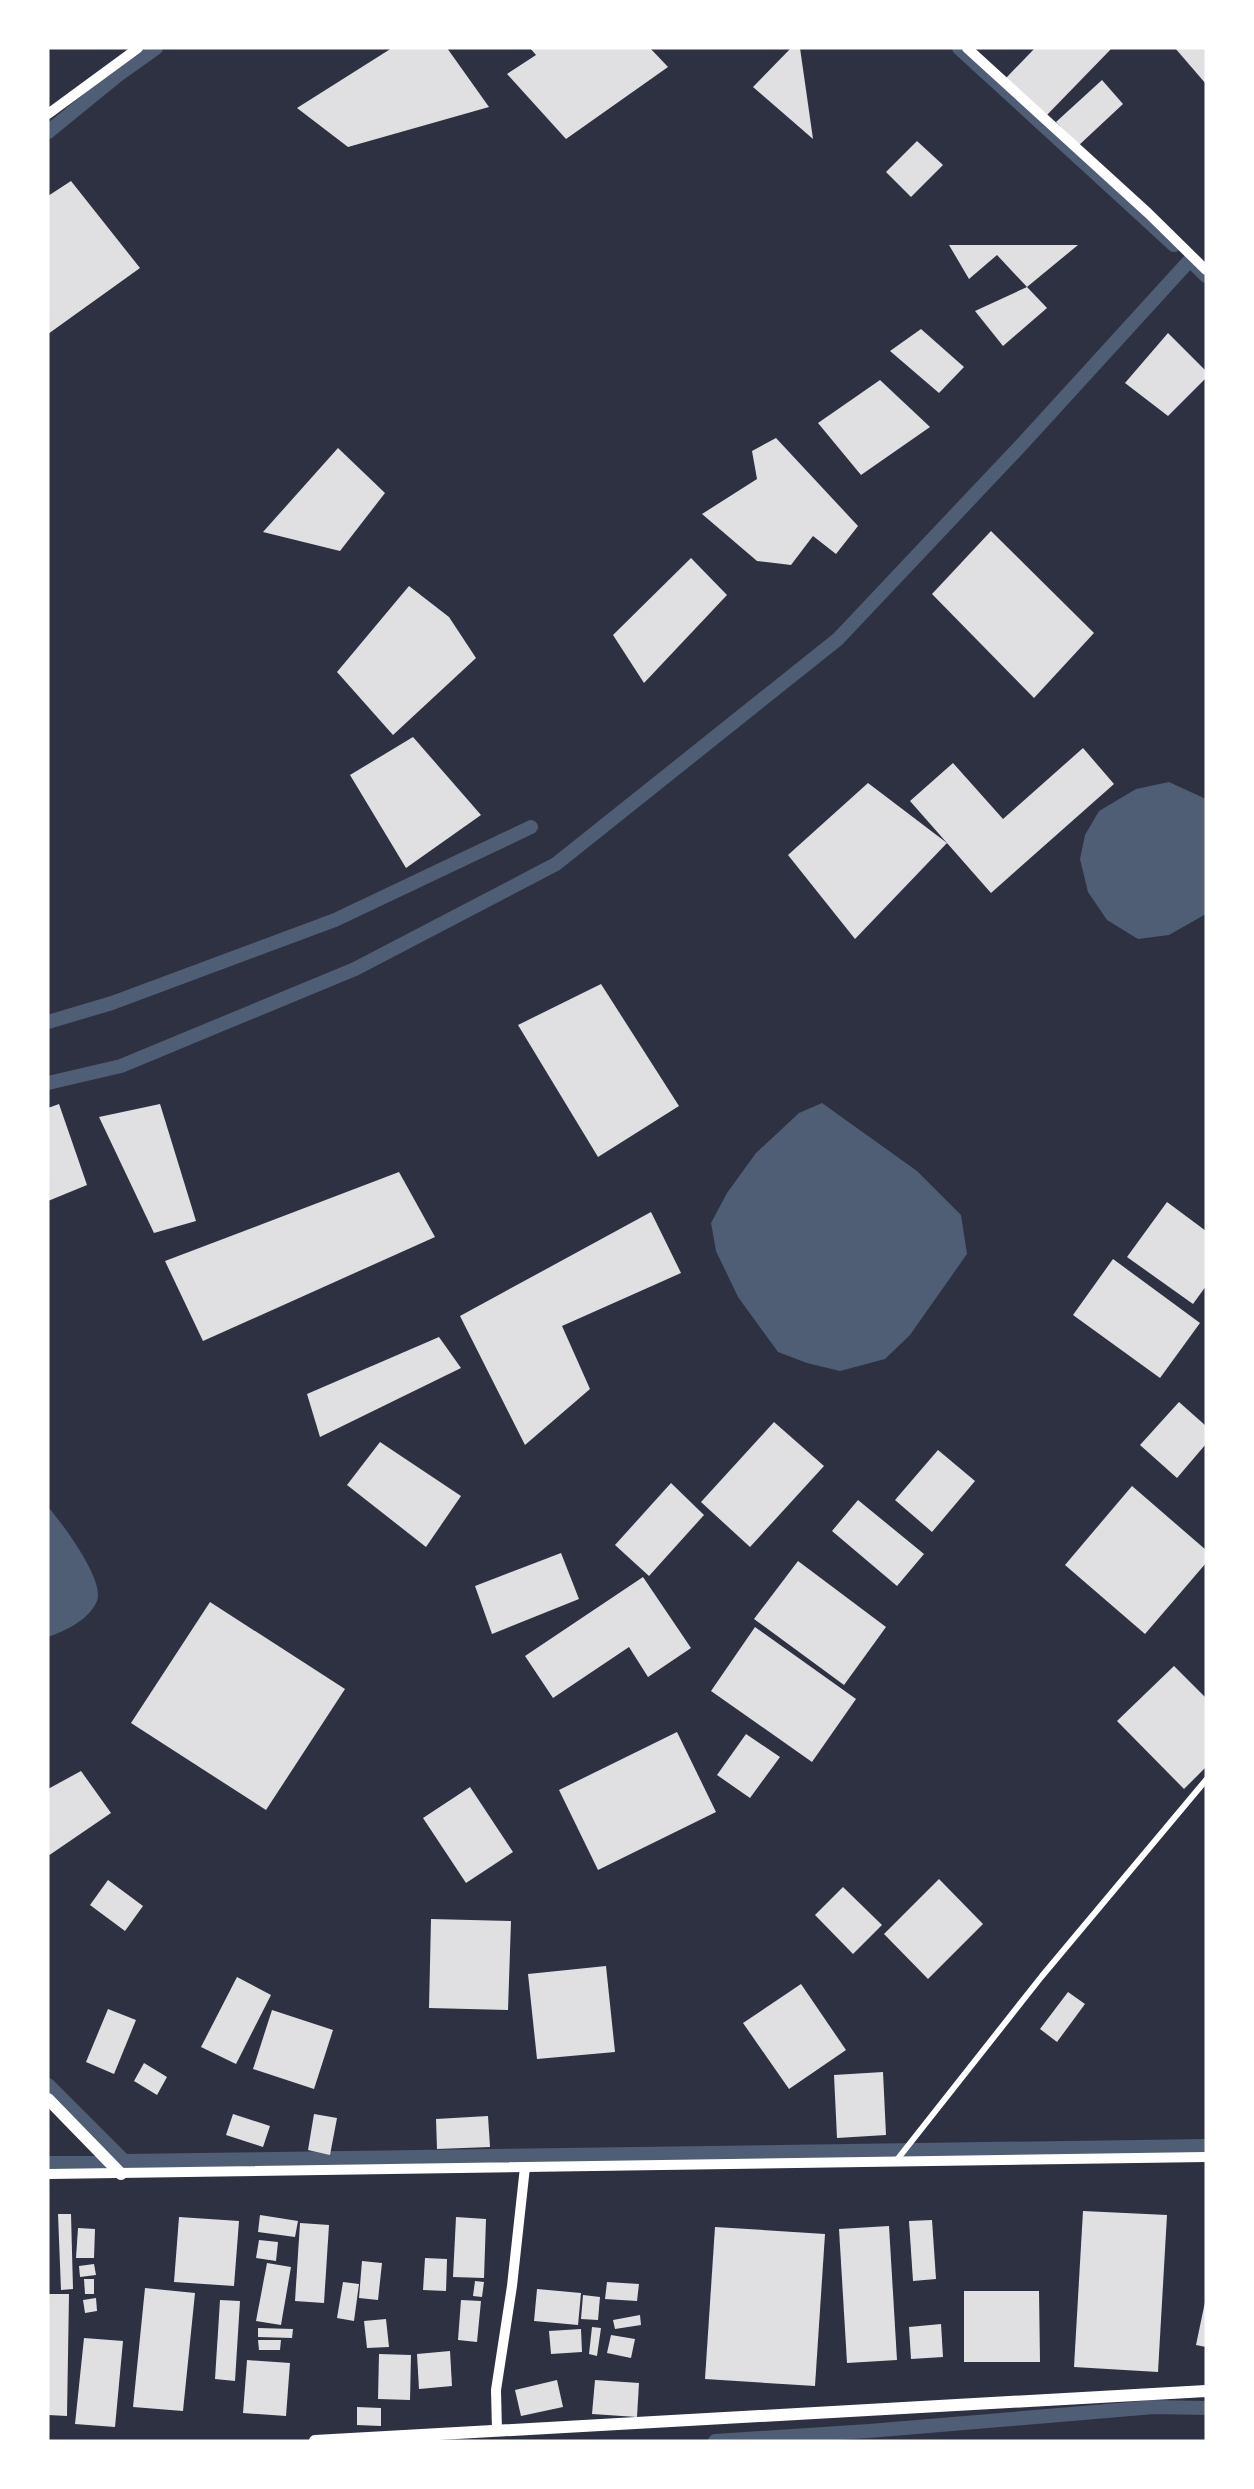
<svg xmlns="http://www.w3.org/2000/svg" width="1254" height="2489" viewBox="0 0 1254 2489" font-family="'Alegreya Sans',sans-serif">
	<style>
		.water { fill: #4f5d75 }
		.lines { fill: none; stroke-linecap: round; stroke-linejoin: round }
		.stream { stroke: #4f5d75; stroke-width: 14 }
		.building { fill: #e0e0e3 }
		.minor { stroke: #fff; stroke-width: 6 }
		.tertiary { stroke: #fff; stroke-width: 10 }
		.secondary { stroke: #fff; stroke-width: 12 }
	</style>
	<rect width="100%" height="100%" fill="#2d3142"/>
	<!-- water -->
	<g class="water">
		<path d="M 1169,782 L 1206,799 L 1206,914 L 1169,935 L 1138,939 L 1107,920 L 1088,892 L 1080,859 L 1085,835 L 1099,811 L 1136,789 Z"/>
		<path d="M 822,1103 L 917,1171 L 961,1215 L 967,1254 L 910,1335 L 885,1359 L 840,1371 L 807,1363 L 778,1352 L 738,1297 L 716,1251 L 711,1223 L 727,1193 L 756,1153 L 799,1113 Z"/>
		<path d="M 48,1507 C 62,1523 105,1580 97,1601 C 89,1620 65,1631 48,1637 Z"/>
	</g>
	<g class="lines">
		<!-- stream -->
		<g class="stream">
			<path d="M 959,48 L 1174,245"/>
			<path d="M 48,132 L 118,75 L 156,48"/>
			<path d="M 48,1022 L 112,1003 L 335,920 L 531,827"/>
			<path d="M 48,1083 L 121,1066 L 355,969 L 556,864 L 838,639 L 1024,442 L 1190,260 L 1206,276"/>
			<path d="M 48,2085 L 124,2161 L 1206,2146"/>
			<path d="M 48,2163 L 101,2163"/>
			<path d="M 715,2441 L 869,2431 L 1154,2407 L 1206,2408"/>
		</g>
	</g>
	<!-- building -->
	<g class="building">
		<path d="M 392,48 L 447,48 L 489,107 L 348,147 L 297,108 Z"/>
		<path d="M 530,48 L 650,48 L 668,67 L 566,139 L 507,74 L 536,55 Z"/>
		<path d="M 791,48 L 800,48 L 813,139 L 753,87 Z"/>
		<path d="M 1035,48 L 1112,48 L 1045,117 L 1006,78 Z"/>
		<path d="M 1175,48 L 1206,48 L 1206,84 Z"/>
		<path d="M 1102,80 L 1123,104 L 1078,146 L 1056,122 Z"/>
		<path d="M 917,141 L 943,165 L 911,197 L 886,172 Z"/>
		<path d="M 71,181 L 140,268 L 48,334 L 48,196 Z"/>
		<path d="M 949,245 L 1078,245 L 1027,287 L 997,255 L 969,279 Z"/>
		<path d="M 1027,287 L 1047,308 L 1003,346 L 975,311 Z"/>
		<path d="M 921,329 L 964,367 L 939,393 L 890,351 Z"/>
		<path d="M 1168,333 L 1206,371 L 1206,378 L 1168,416 L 1125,383 Z"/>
		<path d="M 880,380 L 930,427 L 861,475 L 818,423 Z"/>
		<path d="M 776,438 L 858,526 L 836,554 L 813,536 L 791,565 L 757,561 L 702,514 L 757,479 L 752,451 Z"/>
		<path d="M 338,448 L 385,493 L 340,551 L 263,532 Z"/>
		<path d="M 991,531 L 1094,633 L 1034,698 L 932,594 Z"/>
		<path d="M 691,558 L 727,595 L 644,683 L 613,635 Z"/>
		<path d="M 409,586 L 449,617 L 476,658 L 393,735 L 337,672 Z"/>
		<path d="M 413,737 L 481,815 L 406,868 L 350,775 Z"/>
		<path d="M 1083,748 L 1114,784 L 991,893 L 910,801 L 953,763 L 1003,819 Z"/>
		<path d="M 868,783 L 947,843 L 855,939 L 788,855 Z"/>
		<path d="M 601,984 L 679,1106 L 598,1157 L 518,1025 Z"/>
		<path d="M 59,1104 L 87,1185 L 48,1201 L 48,1108 Z"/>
		<path d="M 160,1104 L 196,1221 L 154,1233 L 99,1117 Z"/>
		<path d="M 399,1172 L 435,1237 L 203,1341 L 165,1261 Z"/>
		<path d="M 1167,1202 L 1206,1231 L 1206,1286 L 1193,1304 L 1127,1257 Z"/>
		<path d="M 651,1212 L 681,1273 L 562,1326 L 590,1389 L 525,1445 L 460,1316 Z"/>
		<path d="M 1113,1259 L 1200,1323 L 1160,1378 L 1073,1315 Z"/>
		<path d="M 439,1337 L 461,1368 L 320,1437 L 307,1394 Z"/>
		<path d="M 1179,1402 L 1206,1426 L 1206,1444 L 1177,1478 L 1140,1445 Z"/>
		<path d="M 774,1422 L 824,1466 L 750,1547 L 701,1502 Z"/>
		<path d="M 380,1442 L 461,1496 L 426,1547 L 347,1485 Z"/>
		<path d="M 938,1450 L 975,1481 L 932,1532 L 895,1500 Z"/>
		<path d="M 671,1483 L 704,1515 L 649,1576 L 615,1545 Z"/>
		<path d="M 1132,1486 L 1206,1550 L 1206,1563 L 1145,1634 L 1065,1565 Z"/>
		<path d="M 858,1500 L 924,1554 L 897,1586 L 832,1531 Z"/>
		<path d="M 561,1553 L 579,1599 L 492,1634 L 475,1586 Z"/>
		<path d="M 798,1561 L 886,1627 L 844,1685 L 754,1619 Z"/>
		<path d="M 643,1577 L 691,1648 L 648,1677 L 629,1647 L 553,1698 L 525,1656 Z"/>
		<path d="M 210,1602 L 345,1689 L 266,1810 L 131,1723 Z"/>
		<path d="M 755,1627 L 856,1699 L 812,1762 L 711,1691 Z"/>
		<path d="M 1174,1666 L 1206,1698 L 1206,1767 L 1184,1789 L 1117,1721 Z"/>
		<path d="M 677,1732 L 716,1812 L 598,1870 L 559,1790 Z"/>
		<path d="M 746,1734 L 780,1757 L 750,1798 L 717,1775 Z"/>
		<path d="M 81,1771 L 111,1813 L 48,1856 L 48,1789 Z"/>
		<path d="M 470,1787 L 513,1852 L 466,1883 L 423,1818 Z"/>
		<path d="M 939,1879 L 983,1924 L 928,1979 L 884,1934 Z"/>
		<path d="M 108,1880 L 143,1906 L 125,1931 L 90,1905 Z"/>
		<path d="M 843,1887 L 882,1925 L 853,1954 L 815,1915 Z"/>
		<path d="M 431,1919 L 511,1921 L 508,2010 L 429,2008 Z"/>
		<path d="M 606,1966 L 615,2052 L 537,2059 L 528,1974 Z"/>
		<path d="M 237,1977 L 271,1995 L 236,2064 L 201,2047 Z"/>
		<path d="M 801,1984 L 846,2050 L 789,2089 L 743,2023 Z"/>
		<path d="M 1068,1992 L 1085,2004 L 1057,2042 L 1040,2029 Z"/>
		<path d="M 108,2009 L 136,2020 L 114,2074 L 86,2062 Z"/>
		<path d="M 272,2010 L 333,2030 L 314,2089 L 253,2069 Z"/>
		<path d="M 144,2063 L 167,2077 L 157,2095 L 134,2081 Z"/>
		<path d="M 883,2072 L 886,2135 L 837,2138 L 834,2075 Z"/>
		<path d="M 233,2114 L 270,2126 L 263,2147 L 226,2135 Z"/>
		<path d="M 314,2114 L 337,2118 L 330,2155 L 308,2150 Z"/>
		<path d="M 488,2116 L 490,2147 L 437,2149 L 436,2119 Z"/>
		<path d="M 1083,2211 L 1167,2215 L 1158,2372 L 1074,2367 Z"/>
		<path d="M 58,2214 L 71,2214 L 73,2289 L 61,2290 Z"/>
		<path d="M 260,2215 L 298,2221 L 295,2237 L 258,2232 Z"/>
		<path d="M 179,2217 L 239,2221 L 234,2286 L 174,2282 Z"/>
		<path d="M 456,2217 L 486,2219 L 484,2278 L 453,2277 Z"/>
		<path d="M 932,2220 L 936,2279 L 913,2281 L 909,2221 Z"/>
		<path d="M 300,2223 L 329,2225 L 324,2303 L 295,2301 Z"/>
		<path d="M 889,2226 L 897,2360 L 847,2363 L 839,2229 Z"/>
		<path d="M 715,2227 L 825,2234 L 815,2386 L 705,2379 Z"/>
		<path d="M 78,2228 L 95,2229 L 94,2258 L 76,2258 Z"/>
		<path d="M 259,2240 L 278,2242 L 276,2261 L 256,2258 Z"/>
		<path d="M 425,2258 L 447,2259 L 446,2291 L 423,2290 Z"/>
		<path d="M 362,2261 L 382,2263 L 378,2300 L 359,2298 Z"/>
		<path d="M 267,2263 L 291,2267 L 281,2325 L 256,2321 Z"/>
		<path d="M 94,2264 L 96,2275 L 80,2277 L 79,2266 Z"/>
		<path d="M 84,2279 L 94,2279 L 94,2294 L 85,2294 Z"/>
		<path d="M 475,2281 L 484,2282 L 482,2297 L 473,2296 Z"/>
		<path d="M 343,2282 L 359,2284 L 354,2321 L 337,2318 Z"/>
		<path d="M 607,2282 L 639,2284 L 637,2301 L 605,2299 Z"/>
		<path d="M 145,2288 L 195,2293 L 183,2411 L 133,2407 Z"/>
		<path d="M 537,2289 L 581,2293 L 578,2325 L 534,2321 Z"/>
		<path d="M 964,2291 L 1039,2291 L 1040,2362 L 964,2362 Z"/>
		<path d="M 48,2294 L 69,2294 L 67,2416 L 48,2415 Z"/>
		<path d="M 583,2295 L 600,2297 L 598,2320 L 581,2319 Z"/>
		<path d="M 96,2298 L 97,2311 L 85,2313 L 83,2300 Z"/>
		<path d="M 220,2300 L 240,2301 L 235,2381 L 215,2379 Z"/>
		<path d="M 461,2300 L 481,2301 L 477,2342 L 458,2340 Z"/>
		<path d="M 1205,2302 L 1206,2302 L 1206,2347 L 1196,2345 Z"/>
		<path d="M 640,2315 L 641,2325 L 615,2329 L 613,2320 Z"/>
		<path d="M 386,2319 L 389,2347 L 367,2348 L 364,2321 Z"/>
		<path d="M 941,2324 L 943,2357 L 911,2359 L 909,2327 Z"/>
		<path d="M 592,2327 L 601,2328 L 597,2356 L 589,2354 Z"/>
		<path d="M 258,2328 L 293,2329 L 292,2338 L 258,2337 Z"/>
		<path d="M 581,2329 L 582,2352 L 551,2354 L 549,2331 Z"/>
		<path d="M 611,2335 L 635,2339 L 631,2358 L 607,2353 Z"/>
		<path d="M 84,2338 L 123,2341 L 115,2427 L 75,2424 Z"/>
		<path d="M 258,2340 L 281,2340 L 280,2350 L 259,2350 Z"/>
		<path d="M 450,2351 L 452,2386 L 419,2389 L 417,2354 Z"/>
		<path d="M 379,2354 L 411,2355 L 410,2400 L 378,2399 Z"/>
		<path d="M 247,2360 L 290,2363 L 286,2416 L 243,2413 Z"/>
		<path d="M 557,2380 L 563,2407 L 521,2416 L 515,2390 Z"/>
		<path d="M 595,2380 L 639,2383 L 637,2417 L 592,2414 Z"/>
		<path d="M 357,2407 L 381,2408 L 381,2426 L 357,2425 Z"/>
	</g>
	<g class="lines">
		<!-- minor -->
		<path class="minor" d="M 896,2161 L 1042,1976 L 1206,1780"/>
		<!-- tertiary -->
		<g class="tertiary">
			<path d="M 967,48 L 1148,213 L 1206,270"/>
			<path d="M 48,114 L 138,48"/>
			<path d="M 48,2174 L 1206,2157"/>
			<path d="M 497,2431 L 496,2390 L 512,2286 L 525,2167"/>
		</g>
		<!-- secondary -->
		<g class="secondary">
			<path d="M 48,2099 L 121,2174"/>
			<path d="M 315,2441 L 1206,2391"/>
		</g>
	</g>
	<!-- border -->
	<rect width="1254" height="2489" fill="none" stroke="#ffffff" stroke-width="99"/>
</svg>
